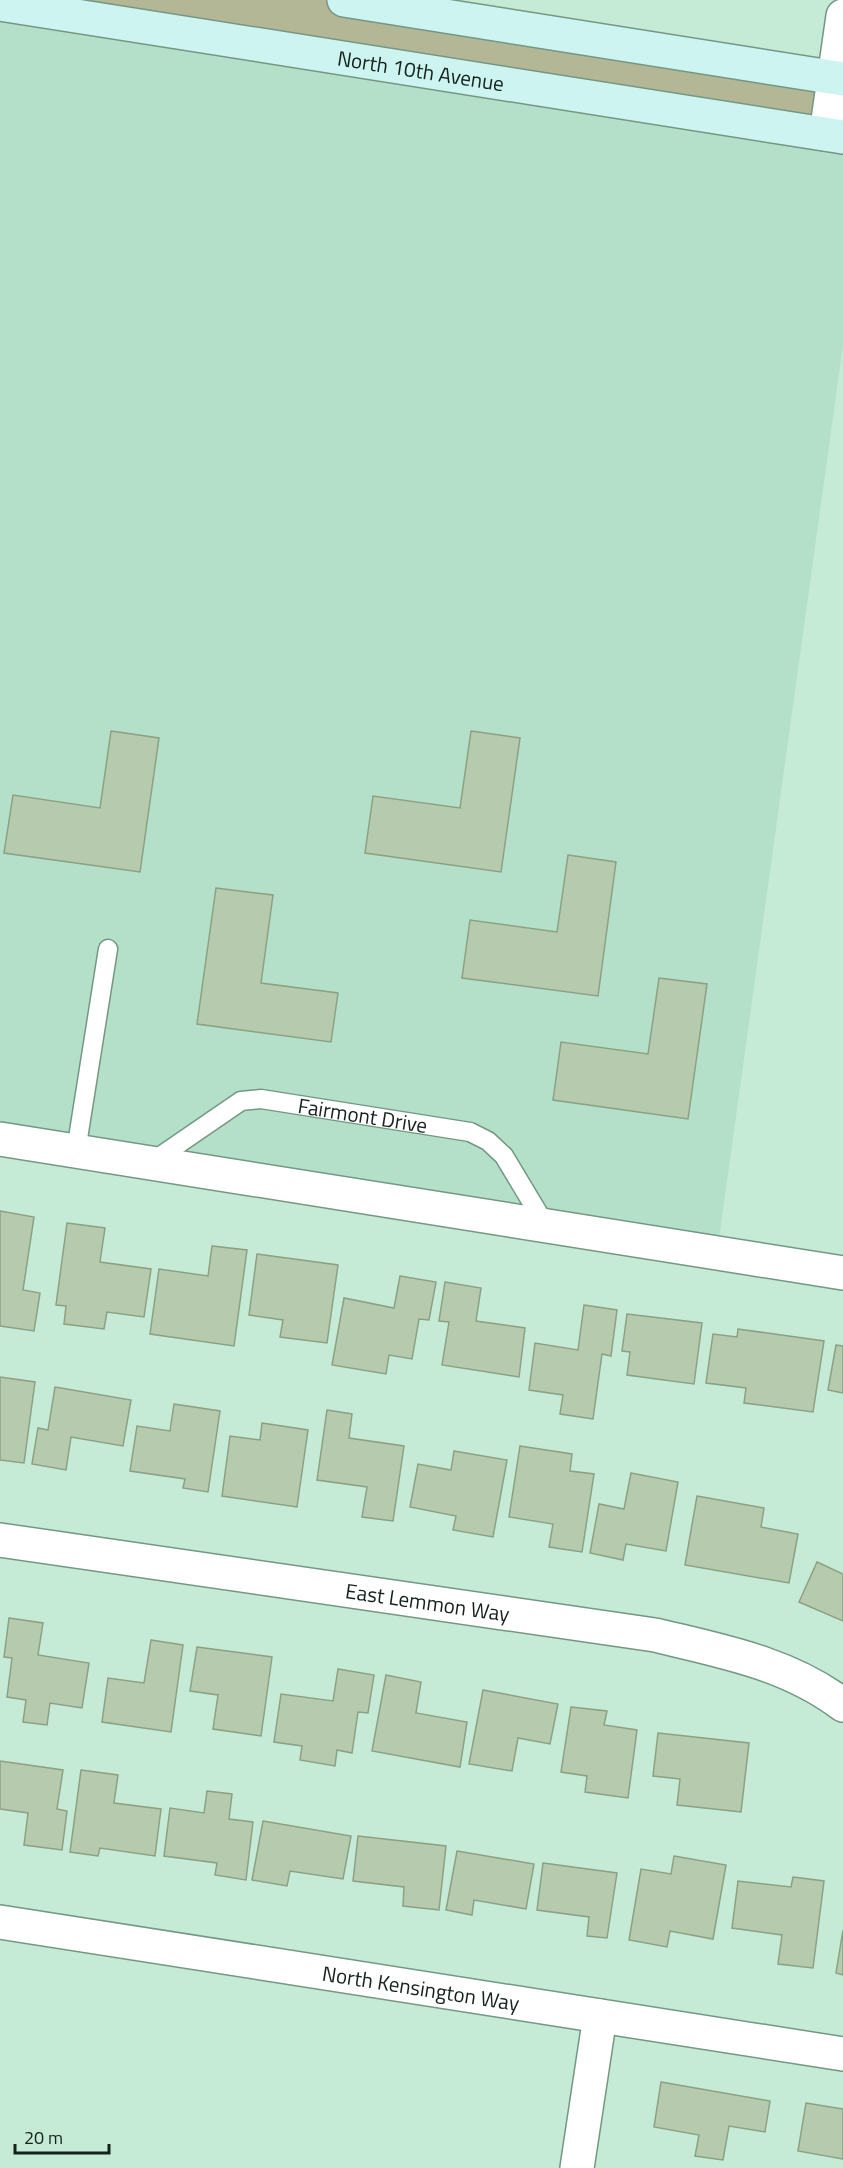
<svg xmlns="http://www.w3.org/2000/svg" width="843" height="2168" viewBox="0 0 843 2168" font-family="'Titillium Web',sans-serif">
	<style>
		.built { fill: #b4e0c9 }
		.green { fill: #b4b795 }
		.building { fill: #b6cbad; stroke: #8ca184; stroke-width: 1.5 }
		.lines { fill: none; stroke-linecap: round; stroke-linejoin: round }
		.service-casing { stroke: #749784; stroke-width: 21 }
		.minor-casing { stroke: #749784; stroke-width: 36 }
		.tertiary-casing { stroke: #749784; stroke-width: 36 }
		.secondary-casing { stroke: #749784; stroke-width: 36 }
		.service { stroke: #fff; stroke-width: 18 }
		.minor { stroke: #fff; stroke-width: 33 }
		.tertiary { stroke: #fff; stroke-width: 33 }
		.secondary { stroke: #cdf4f1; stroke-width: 33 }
		.labels { text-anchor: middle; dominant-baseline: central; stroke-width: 4.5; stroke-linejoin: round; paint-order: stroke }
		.street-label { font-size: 21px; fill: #14221b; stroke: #c5ead6 }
	</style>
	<rect width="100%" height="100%" fill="#c5ead6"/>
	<!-- built -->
	<path class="built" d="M 0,4 L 843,137 L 843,345 L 717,1253 L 0,1139 Z"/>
	<!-- green -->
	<path class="green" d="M 0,0 L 344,0 L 835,77 L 843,137 Z"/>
	<!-- building -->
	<g class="building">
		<path d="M 111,731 L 159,738 L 140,872 L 4,853 L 13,795 L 100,808 Z"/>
		<path d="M 471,731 L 520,738 L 501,872 L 365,853 L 373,796 L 460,808 Z"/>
		<path d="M 568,855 L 616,862 L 598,996 L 462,978 L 470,920 L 557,932 Z"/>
		<path d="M 216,888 L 273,895 L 261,983 L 338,993 L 331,1042 L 197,1024 Z"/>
		<path d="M 659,978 L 707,984 L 688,1119 L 553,1100 L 561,1042 L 648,1054 Z"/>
		<path d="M 0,1211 L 34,1217 L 23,1290 L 40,1293 L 34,1331 L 0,1326 Z"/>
		<path d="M 67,1223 L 105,1228 L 100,1262 L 151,1269 L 144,1317 L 107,1312 L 104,1329 L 64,1324 L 66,1306 L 56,1305 Z"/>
		<path d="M 212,1246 L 247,1250 L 234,1346 L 150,1334 L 159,1269 L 208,1276 Z"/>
		<path d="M 257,1254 L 338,1265 L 327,1343 L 280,1337 L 283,1320 L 249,1315 Z"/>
		<path d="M 400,1276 L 436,1282 L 429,1320 L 419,1319 L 412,1359 L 389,1355 L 386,1374 L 332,1365 L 344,1298 L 394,1308 Z"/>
		<path d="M 445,1282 L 481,1288 L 476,1321 L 525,1328 L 519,1377 L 442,1365 L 449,1322 L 439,1321 Z"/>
		<path d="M 584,1305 L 617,1310 L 611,1356 L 602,1354 L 593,1419 L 560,1414 L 563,1395 L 529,1390 L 535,1343 L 578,1350 Z"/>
		<path d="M 627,1314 L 702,1323 L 694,1384 L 627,1375 L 630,1352 L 622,1351 Z"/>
		<path d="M 738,1329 L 824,1341 L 813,1412 L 744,1403 L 746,1388 L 706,1383 L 713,1334 L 737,1337 Z"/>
		<path d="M 836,1345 L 843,1346 L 843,1393 L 828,1390 Z"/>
		<path d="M 0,1377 L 35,1382 L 24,1463 L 0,1460 Z"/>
		<path d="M 55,1387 L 131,1400 L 123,1446 L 71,1437 L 66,1470 L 32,1464 L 38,1428 L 48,1430 Z"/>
		<path d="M 174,1404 L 220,1411 L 208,1492 L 183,1488 L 185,1479 L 130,1471 L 137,1426 L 170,1431 Z"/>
		<path d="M 327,1410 L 352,1414 L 349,1438 L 404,1446 L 393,1521 L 362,1517 L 367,1487 L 317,1480 Z"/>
		<path d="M 262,1423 L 308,1430 L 297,1507 L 222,1496 L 230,1436 L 260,1440 Z"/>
		<path d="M 520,1446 L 572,1454 L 570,1471 L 594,1474 L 582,1552 L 549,1547 L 553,1524 L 509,1517 Z"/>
		<path d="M 454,1451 L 507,1460 L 493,1537 L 453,1530 L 456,1516 L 410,1507 L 418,1464 L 451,1470 Z"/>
		<path d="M 631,1473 L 678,1482 L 666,1551 L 626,1544 L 623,1560 L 590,1553 L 599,1504 L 624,1509 Z"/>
		<path d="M 697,1496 L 764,1508 L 761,1527 L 798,1534 L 789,1583 L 685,1565 Z"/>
		<path d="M 817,1562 L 843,1574 L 843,1621 L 799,1602 Z"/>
		<path d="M 9,1618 L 43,1623 L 38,1655 L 89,1663 L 82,1708 L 50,1703 L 47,1725 L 23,1722 L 26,1700 L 7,1697 L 12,1658 L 4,1657 Z"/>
		<path d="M 151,1640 L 183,1645 L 171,1732 L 102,1722 L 108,1678 L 144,1683 Z"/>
		<path d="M 197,1647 L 272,1657 L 261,1736 L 213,1729 L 218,1695 L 190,1691 Z"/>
		<path d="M 338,1669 L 374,1675 L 368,1713 L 358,1712 L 352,1753 L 337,1750 L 335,1766 L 300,1760 L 302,1746 L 274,1742 L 281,1694 L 333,1701 Z"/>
		<path d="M 386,1675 L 421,1682 L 416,1713 L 467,1722 L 460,1767 L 372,1751 Z"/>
		<path d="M 483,1690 L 558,1704 L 550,1744 L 518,1738 L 512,1771 L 469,1764 Z"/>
		<path d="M 571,1707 L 607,1711 L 604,1725 L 637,1730 L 628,1798 L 585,1792 L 587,1776 L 561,1772 Z"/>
		<path d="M 658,1733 L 749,1743 L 741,1812 L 677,1805 L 680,1779 L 653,1776 Z"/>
		<path d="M 0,1761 L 63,1770 L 57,1809 L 67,1811 L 62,1850 L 24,1845 L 28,1813 L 0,1809 Z"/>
		<path d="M 81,1770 L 118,1775 L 114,1803 L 161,1809 L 155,1856 L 100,1848 L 98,1856 L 70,1852 Z"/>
		<path d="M 207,1791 L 232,1794 L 229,1819 L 253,1822 L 246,1880 L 215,1875 L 217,1863 L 164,1856 L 170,1808 L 204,1813 Z"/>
		<path d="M 263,1821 L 351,1836 L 343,1879 L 290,1871 L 287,1886 L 252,1880 Z"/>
		<path d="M 358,1836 L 446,1846 L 439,1910 L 403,1906 L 404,1887 L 353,1881 Z"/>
		<path d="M 457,1851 L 534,1864 L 526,1909 L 474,1900 L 472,1915 L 446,1910 Z"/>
		<path d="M 674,1856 L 726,1865 L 713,1939 L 670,1931 L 667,1947 L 629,1940 L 641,1869 L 671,1874 Z"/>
		<path d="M 543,1863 L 617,1873 L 607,1938 L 587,1936 L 589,1917 L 537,1910 Z"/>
		<path d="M 793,1877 L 824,1881 L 813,1968 L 778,1964 L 782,1935 L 732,1928 L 738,1881 L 791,1887 Z"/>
		<path d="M 843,1930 L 843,1975 L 836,1973 Z"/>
		<path d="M 661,2082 L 770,2101 L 765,2132 L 729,2126 L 723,2160 L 695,2156 L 699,2135 L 654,2127 Z"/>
		<path d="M 806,2103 L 843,2109 L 843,2159 L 798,2151 Z"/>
	</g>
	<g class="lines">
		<defs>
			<g id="service">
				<path d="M 76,1151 L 108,949"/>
				<path id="s1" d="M 152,1162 L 241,1101 L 261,1099 L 470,1132 L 488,1141 L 504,1156 L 546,1226"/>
			</g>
			<g id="minor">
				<path d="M 826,134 L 843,16"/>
				<path id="s2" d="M 0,1540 L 655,1635 C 721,1651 788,1663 843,1705"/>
				<path d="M 577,2168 L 600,2016"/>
			</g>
			<g id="tertiary">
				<path d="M 0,1139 L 843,1273"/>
				<path id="s3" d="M 0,1922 L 843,2054"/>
			</g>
			<g id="secondary">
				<path d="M 344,0 L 843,79"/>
				<path id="s4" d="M 0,4 L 843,137"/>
			</g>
		</defs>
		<!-- service casing -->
		<use href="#service" class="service-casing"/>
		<!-- minor casing -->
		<use href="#minor" class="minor-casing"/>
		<!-- tertiary casing -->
		<use href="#tertiary" class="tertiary-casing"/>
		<!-- secondary casing -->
		<use href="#secondary" class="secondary-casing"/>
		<!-- service -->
		<use href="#service" class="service"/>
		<!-- minor -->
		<use href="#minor" class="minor"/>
		<!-- tertiary -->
		<use href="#tertiary" class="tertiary"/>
		<!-- secondary -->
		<use href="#secondary" class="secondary"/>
	</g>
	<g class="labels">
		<!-- street labels -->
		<g class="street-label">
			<text stroke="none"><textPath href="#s4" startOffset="426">North 10th Avenue</textPath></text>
			<text stroke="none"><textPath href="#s1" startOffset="231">Fairmont Drive</textPath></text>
			<text stroke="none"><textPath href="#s2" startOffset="432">East Lemmon Way</textPath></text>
			<text stroke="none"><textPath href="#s3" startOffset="426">North Kensington Way</textPath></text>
		</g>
	</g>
	<!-- scale -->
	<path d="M15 2144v9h94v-9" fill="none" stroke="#14221b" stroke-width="3"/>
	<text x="24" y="2144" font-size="18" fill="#14221b" stroke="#c5ead6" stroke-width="4.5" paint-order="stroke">20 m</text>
</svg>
